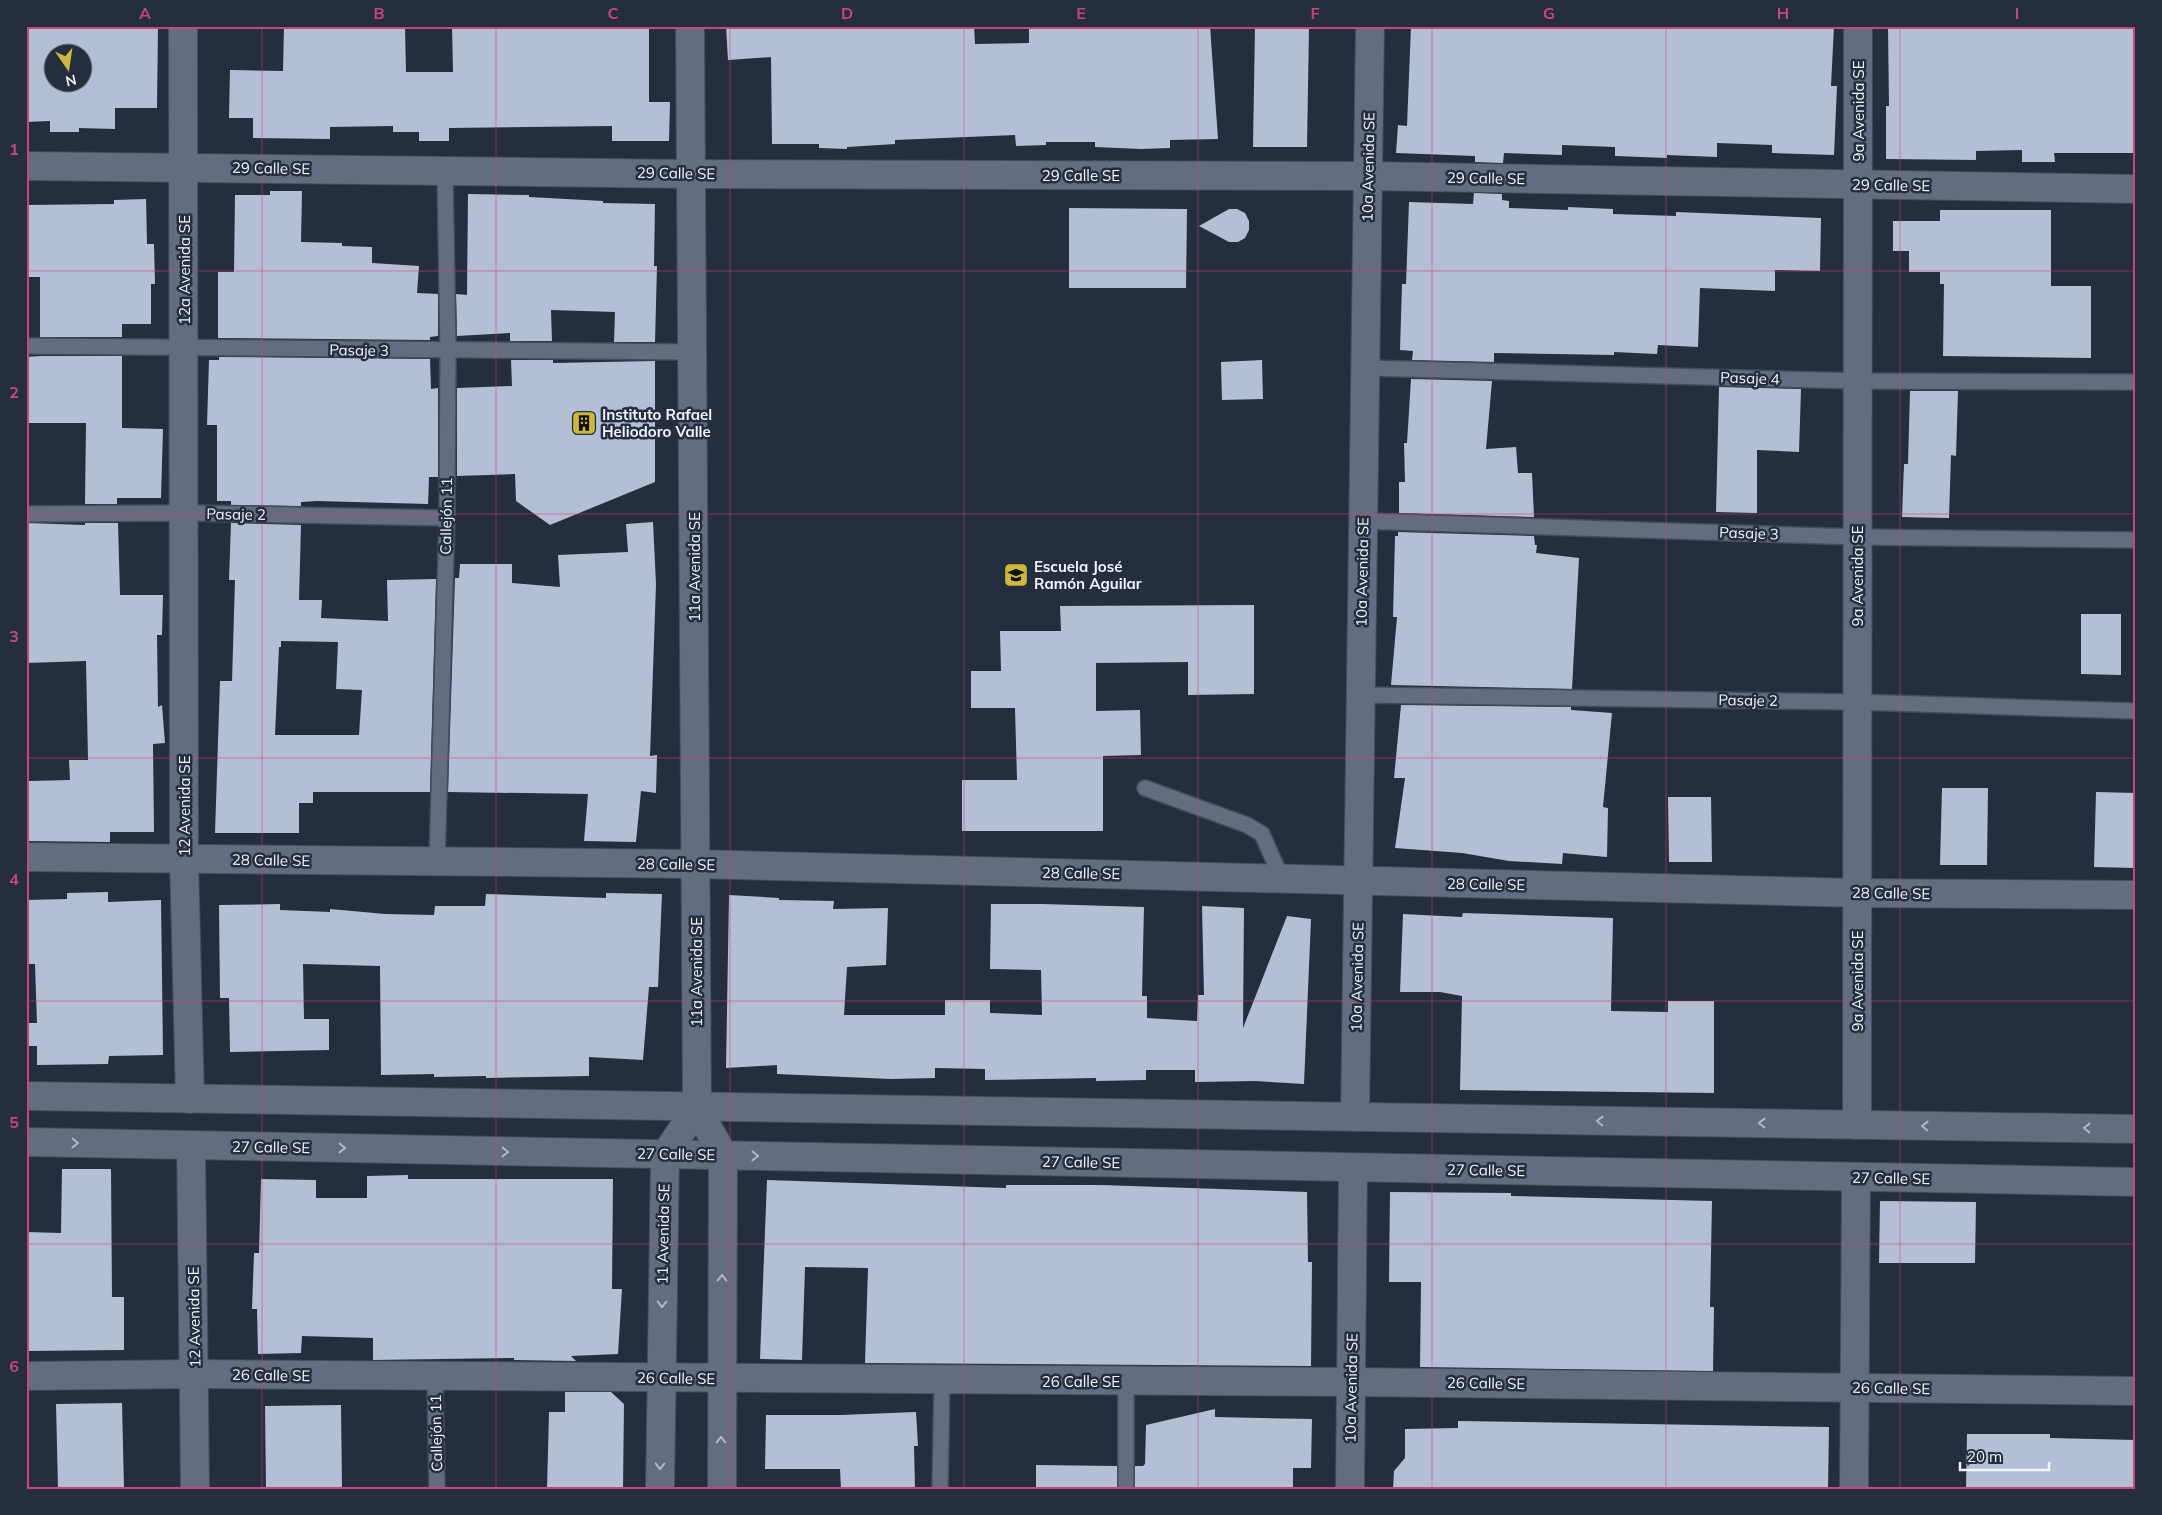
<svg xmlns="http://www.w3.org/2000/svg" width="2162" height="1515" viewBox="0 0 2162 1515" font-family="Mulish,sans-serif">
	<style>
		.building { fill: #b3bfd5; fill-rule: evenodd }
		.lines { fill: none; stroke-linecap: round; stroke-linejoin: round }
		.service-casing { stroke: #444c5a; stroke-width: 18 }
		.minor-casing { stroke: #444c5a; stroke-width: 30 }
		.tertiary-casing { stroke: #444c5a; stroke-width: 30 }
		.secondary-casing { stroke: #444c5a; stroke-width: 30 }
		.service { stroke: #626d82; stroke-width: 15 }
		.minor { stroke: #626d82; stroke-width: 28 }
		.tertiary { stroke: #626d82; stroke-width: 28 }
		.secondary { stroke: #626d82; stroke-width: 28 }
		.oneway { stroke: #b0b8c7 }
		.grid { fill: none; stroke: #cb447c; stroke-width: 1; stroke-opacity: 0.55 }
		.labels { text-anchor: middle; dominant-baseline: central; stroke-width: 5; stroke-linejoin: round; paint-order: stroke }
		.street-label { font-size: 15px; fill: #f0f5ff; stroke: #252e3f }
		.poi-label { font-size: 15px; font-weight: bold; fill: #f0f5ff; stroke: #252e3f; text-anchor: start }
		.neatline { fill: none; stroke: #cb447c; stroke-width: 2 }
		.grid-label { font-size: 16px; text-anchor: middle; font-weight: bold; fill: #cb447c }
	</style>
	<rect width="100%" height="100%" fill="#252e3f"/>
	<!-- building -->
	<g class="building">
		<path d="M 26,26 L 158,26 L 157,108 L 115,108 L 115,129 L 79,128 L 79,132 L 50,132 L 50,121 L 26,122 ZM 52,52 L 82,52 L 82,82 L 52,82 Z"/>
		<path d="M 284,26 L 405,26 L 406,72 L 453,72 L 452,26 L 649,26 L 649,102 L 670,102 L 669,141 L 612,141 L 612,126 L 449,128 L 449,141 L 419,141 L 419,132 L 393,132 L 393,126 L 330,127 L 330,139 L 253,138 L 253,118 L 229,118 L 230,70 L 283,71 Z"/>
		<path d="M 726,26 L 974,26 L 975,44 L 1029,43 L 1029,26 L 1210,26 L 1218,139 L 1170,140 L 1170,148 L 1141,149 L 1095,147 L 1095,142 L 1046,142 L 1046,145 L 1016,146 L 1015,135 L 895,140 L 895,144 L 847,147 L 847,149 L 819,148 L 819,144 L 772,144 L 771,57 L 728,60 Z"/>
		<path d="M 1255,26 L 1309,26 L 1307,147 L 1253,147 Z"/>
		<path d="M 1411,26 L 1834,26 L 1831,86 L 1837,86 L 1834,155 L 1772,153 L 1772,145 L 1717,143 L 1717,157 L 1667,155 L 1667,158 L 1615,156 L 1615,147 L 1562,145 L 1562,155 L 1504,153 L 1503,163 L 1475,162 L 1475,156 L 1396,153 L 1398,125 L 1407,126 Z"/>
		<path d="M 1888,26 L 2136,26 L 2136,153 L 2054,153 L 2055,162 L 2022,162 L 2022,150 L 1976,151 L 1976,160 L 1886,159 L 1886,106 L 1889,106 Z"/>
		<path d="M 270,191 L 302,191 L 301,242 L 342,243 L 342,246 L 372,247 L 372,263 L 419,266 L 417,293 L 438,294 L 438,336 L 430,337 L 430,340 L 218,338 L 218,272 L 234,272 L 235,195 L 270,195 Z"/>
		<path d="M 1474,193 L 1502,194 L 1502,200 L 1509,201 L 1509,208 L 1568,210 L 1568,207 L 1613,209 L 1613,214 L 1676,216 L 1676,212 L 1821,218 L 1820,271 L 1775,270 L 1775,291 L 1700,288 L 1698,347 L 1658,345 L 1657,354 L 1614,352 L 1614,355 L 1494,353 L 1494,362 L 1412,360 L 1413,351 L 1400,350 L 1402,284 L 1406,284 L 1409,202 L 1473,204 Z"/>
		<path d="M 468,194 L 529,195 L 529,197 L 603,201 L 603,203 L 655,204 L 654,266 L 657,266 L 655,342 L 614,342 L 615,312 L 551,310 L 552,341 L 510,341 L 510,333 L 457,336 L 456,294 L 467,295 Z"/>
		<path d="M 146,199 L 147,244 L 154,244 L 155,284 L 151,284 L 151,324 L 122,324 L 122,337 L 40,337 L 40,277 L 26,277 L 26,205 L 114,204 L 114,200 Z"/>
		<path d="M 1069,208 L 1187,209 L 1186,288 L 1069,288 Z"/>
		<path d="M 1229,209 L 1237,209 L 1245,213 L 1249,221 L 1249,230 L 1245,238 L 1238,242 L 1229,242 L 1199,226 Z"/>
		<path d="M 1940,210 L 2051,210 L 2051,286 L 2091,286 L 2091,358 L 1943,356 L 1944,284 L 1940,284 L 1940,272 L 1909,272 L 1909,251 L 1893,251 L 1893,221 L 1940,221 Z"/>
		<path d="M 40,356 L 122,356 L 122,428 L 163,429 L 161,498 L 117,498 L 117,504 L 85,504 L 86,423 L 26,423 L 26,357 Z"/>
		<path d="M 219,357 L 430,359 L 431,389 L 438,388 L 438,477 L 429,477 L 428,504 L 317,501 L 301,502 L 301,506 L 231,505 L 231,501 L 217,501 L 217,425 L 207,425 L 209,360 L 219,360 Z"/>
		<path d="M 511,360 L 553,360 L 553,363 L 655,361 L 655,482 L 550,525 L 516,501 L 515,474 L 457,476 L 457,388 L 512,386 Z"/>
		<path d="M 1262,360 L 1263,399 L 1222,400 L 1221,362 Z"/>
		<path d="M 1411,379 L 1492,381 L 1486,449 L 1516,447 L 1518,473 L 1532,473 L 1534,517 L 1399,513 L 1399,482 L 1405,482 L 1404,443 L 1407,443 Z"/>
		<path d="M 1719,387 L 1801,389 L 1799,452 L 1757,450 L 1757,513 L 1716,512 Z"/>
		<path d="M 1910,391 L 1958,391 L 1956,456 L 1951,455 L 1949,518 L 1902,517 L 1904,464 L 1908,464 Z"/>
		<path d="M 653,522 L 656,584 L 650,756 L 657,755 L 656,793 L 641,791 L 636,842 L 584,841 L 588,794 L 448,792 L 455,578 L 459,578 L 460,564 L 512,564 L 512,583 L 560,587 L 558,555 L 628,552 L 626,524 Z"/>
		<path d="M 26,523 L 85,525 L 85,523 L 118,523 L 120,595 L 163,595 L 162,635 L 157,635 L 158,707 L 162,705 L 165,743 L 153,744 L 154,832 L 110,832 L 110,842 L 26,841 L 26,793 L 29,793 L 29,781 L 70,780 L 69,760 L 88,760 L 86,661 L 26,663 Z"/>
		<path d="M 231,523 L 301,525 L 299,600 L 322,600 L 321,618 L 388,621 L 387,580 L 436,579 L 430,792 L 313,792 L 313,803 L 299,803 L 299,833 L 215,833 L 220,681 L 232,681 L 235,580 L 229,580 ZM 281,641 L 338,642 L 336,689 L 362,690 L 359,735 L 275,735 L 279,647 L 281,647 Z"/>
		<path d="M 1398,532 L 1534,536 L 1535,545 L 1537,545 L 1536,553 L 1579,558 L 1572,689 L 1391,685 L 1397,617 L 1393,617 L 1395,536 L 1398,536 Z"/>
		<path d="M 1254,605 L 1254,694 L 1188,695 L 1188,662 L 1096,663 L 1096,711 L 1140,710 L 1141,755 L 1103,756 L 1103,831 L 962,831 L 962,780 L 1017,780 L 1015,708 L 971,708 L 971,671 L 1001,671 L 1000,631 L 1061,631 L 1060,606 Z"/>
		<path d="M 2081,614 L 2121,614 L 2121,675 L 2081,674 Z"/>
		<path d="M 1401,705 L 1571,707 L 1571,710 L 1612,713 L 1603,807 L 1608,808 L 1607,857 L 1563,853 L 1562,864 L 1509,861 L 1462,853 L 1395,848 L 1405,778 L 1394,778 Z"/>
		<path d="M 1942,788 L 1988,788 L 1987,865 L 1940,865 Z"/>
		<path d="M 2096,792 L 2136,793 L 2136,868 L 2094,867 Z"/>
		<path d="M 1668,797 L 1711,797 L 1712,862 L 1669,862 Z"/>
		<path d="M 108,892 L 108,902 L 161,900 L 163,1055 L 109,1056 L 108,1064 L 37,1065 L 37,1046 L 27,1046 L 26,1023 L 37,1023 L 35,964 L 26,964 L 26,900 L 67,899 L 67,893 Z"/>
		<path d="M 606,893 L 662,894 L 658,987 L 649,987 L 643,1060 L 589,1057 L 589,1076 L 486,1078 L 486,1076 L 434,1077 L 434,1074 L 381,1075 L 380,966 L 303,964 L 304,1019 L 329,1019 L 329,1050 L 230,1052 L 229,998 L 220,998 L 219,905 L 280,904 L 280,910 L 330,912 L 330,909 L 385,914 L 434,915 L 435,906 L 485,906 L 486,894 L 606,898 Z"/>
		<path d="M 729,895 L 779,898 L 779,900 L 834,901 L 833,909 L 888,908 L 886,965 L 847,967 L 844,1015 L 945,1015 L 945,1000 L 990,1000 L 990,1013 L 1042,1015 L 1041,970 L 990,969 L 991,904 L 1042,904 L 1144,907 L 1142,996 L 1147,996 L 1147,1018 L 1197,1021 L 1198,995 L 1204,995 L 1202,906 L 1244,908 L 1243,1028 L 1287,916 L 1311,919 L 1304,1084 L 1255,1081 L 1195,1082 L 1195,1070 L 1146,1070 L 1146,1080 L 1096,1081 L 1096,1078 L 985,1080 L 985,1069 L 935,1068 L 935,1078 L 891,1079 L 777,1074 L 777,1065 L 726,1068 Z"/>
		<path d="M 1463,913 L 1613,918 L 1611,1011 L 1668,1012 L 1668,1001 L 1714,1001 L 1714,1093 L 1460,1090 L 1462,996 L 1440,992 L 1400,992 L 1403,914 L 1462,917 Z"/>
		<path d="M 62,1169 L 111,1169 L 112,1297 L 124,1297 L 124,1350 L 26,1351 L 26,1232 L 61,1233 Z"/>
		<path d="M 408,1175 L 408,1179 L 613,1179 L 612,1289 L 622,1289 L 618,1354 L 571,1356 L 576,1361 L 514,1360 L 514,1358 L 373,1360 L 373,1338 L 302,1336 L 301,1353 L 258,1354 L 257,1309 L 252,1309 L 254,1253 L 259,1253 L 261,1179 L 316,1180 L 316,1198 L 367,1198 L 367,1176 Z"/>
		<path d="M 767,1180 L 1006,1188 L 1006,1185 L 1101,1185 L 1307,1192 L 1308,1262 L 1312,1262 L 1311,1366 L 865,1363 L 868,1268 L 805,1267 L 802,1360 L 760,1359 Z"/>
		<path d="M 1390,1192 L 1511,1193 L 1511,1196 L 1712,1201 L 1710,1307 L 1714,1307 L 1713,1371 L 1420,1367 L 1421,1282 L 1389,1282 Z"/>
		<path d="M 1880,1201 L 1976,1202 L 1975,1263 L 1879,1263 Z"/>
		<path d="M 565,1392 L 611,1392 L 624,1404 L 623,1489 L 547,1489 L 549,1412 L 565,1412 Z"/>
		<path d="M 122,1403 L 124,1489 L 58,1489 L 56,1404 Z"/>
		<path d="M 341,1405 L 342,1489 L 266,1489 L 265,1406 Z"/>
		<path d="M 1215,1409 L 1215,1417 L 1312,1419 L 1311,1468 L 1293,1468 L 1293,1489 L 1135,1489 L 1135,1466 L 1143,1466 L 1145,1464 L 1146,1425 Z"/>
		<path d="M 916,1412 L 918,1446 L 914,1446 L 915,1489 L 841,1489 L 840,1469 L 765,1469 L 766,1415 L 841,1415 Z"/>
		<path d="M 1458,1421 L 1829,1427 L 1828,1489 L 1393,1489 L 1394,1471 L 1405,1458 L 1405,1429 L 1458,1428 Z"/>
		<path d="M 1967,1434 L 2050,1434 L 2050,1438 L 2136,1440 L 2136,1489 L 1966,1489 Z"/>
		<path d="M 1036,1465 L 1117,1466 L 1117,1489 L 1036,1489 Z"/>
	</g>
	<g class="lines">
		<defs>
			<g id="service">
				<path d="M 26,346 L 692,352"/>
				<path d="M 1365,368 L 1858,381 L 2136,382"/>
				<path d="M 26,514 L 184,513 L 447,518"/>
				<path d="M 1363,521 L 1857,537 L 2136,540"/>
				<path d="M 1361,695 L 1857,702 L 2136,711"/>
				<path d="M 1145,788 L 1247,825 L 1262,834 L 1281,877"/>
				<path d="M 437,861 L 447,518 L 448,351 L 445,171"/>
				<path d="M 435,1376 L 437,1489"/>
				<path d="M 940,1489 L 942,1381"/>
				<path d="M 1126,1489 L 1126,1381"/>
			</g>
			<g id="minor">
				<path d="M 183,26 L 184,858 L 190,1099"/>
				<path d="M 690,26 L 697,1108"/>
				<path d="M 26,166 L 691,174 L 1368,176 L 2136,189"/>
				<path d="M 26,857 L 695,864 L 1857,893 L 2136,895"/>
				<path d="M 1355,1117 L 1370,26"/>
				<path d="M 1857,1125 L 1858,26"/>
				<path d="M 191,1146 L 195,1489"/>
				<path d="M 26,1376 L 195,1374 L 1351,1382 L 2136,1391"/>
				<path d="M 1350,1489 L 1353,1168"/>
				<path d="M 1854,1489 L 1856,1177"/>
			</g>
			<path id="tertiary" d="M 660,1489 L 665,1155 L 697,1108 L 723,1155 L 722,1489"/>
			<g id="secondary">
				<path d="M 26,1096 L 2136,1129"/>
				<path d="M 26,1142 L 2136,1182"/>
			</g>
		</defs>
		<!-- service casing -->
		<use href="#service" class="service-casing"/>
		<!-- minor casing -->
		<use href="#minor" class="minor-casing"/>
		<!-- tertiary casing -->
		<use href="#tertiary" class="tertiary-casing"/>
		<!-- secondary casing -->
		<use href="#secondary" class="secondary-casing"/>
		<!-- service -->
		<use href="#service" class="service"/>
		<!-- minor -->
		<use href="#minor" class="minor"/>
		<!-- tertiary -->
		<use href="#tertiary" class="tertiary"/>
		<!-- secondary -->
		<use href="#secondary" class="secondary"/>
	</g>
	<!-- one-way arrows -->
	<defs><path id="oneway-chevron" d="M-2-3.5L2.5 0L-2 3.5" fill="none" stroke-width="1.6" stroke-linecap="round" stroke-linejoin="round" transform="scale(1.25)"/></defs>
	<g class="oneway">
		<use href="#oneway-chevron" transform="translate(1600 1121) rotate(-179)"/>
		<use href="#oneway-chevron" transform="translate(1762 1123) rotate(-179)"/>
		<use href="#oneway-chevron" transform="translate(1925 1126) rotate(-179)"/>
		<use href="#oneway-chevron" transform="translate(2087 1128) rotate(-179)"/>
		<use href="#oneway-chevron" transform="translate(75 1143) rotate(1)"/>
		<use href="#oneway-chevron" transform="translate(342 1148) rotate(1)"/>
		<use href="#oneway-chevron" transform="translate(505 1152) rotate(1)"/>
		<use href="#oneway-chevron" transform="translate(755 1156) rotate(1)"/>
		<use href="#oneway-chevron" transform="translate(722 1278) rotate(-90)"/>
		<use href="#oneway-chevron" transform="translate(662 1304) rotate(91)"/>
		<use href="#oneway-chevron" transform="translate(721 1440) rotate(-90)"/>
		<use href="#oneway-chevron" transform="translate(660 1466) rotate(91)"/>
	</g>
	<!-- grid -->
	<path class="grid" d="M 262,26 L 262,1489M 496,26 L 496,1489M 730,26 L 730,1489M 964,26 L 964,1489M 1198,26 L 1198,1489M 1432,26 L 1432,1489M 1666,26 L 1666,1489M 1900,26 L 1900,1489M 26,271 L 2136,271M 26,514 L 2136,514M 26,758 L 2136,758M 26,1001 L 2136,1001M 26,1244 L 2136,1244"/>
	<!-- icons -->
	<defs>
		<symbol id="building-square" viewBox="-11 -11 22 22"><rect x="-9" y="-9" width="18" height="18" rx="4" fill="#cdb938" stroke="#252e3f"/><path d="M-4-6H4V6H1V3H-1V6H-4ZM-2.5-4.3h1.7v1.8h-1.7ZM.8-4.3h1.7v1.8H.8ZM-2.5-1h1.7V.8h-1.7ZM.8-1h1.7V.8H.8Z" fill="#111"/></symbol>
		<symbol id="school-square" viewBox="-11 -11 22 22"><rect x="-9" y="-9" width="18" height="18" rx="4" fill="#cdb938" stroke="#252e3f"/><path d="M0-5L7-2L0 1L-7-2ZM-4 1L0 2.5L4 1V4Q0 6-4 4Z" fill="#111"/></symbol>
	</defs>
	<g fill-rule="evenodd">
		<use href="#building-square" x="570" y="409" width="28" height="28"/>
		<use href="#school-square" x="1002" y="561" width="28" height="28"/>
	</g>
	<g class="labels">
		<!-- street labels -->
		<g class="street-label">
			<text transform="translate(1858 111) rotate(-90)">9a Avenida SE</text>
			<text transform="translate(1368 167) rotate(-89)">10a Avenida SE</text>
			<text transform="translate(271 168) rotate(1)">29 Calle SE</text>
			<text transform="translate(676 173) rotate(1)">29 Calle SE</text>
			<text x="1081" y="175">29 Calle SE</text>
			<text transform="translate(1486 178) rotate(1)">29 Calle SE</text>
			<text transform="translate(1891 185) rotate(1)">29 Calle SE</text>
			<text transform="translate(184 270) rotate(-90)">12a Avenida SE</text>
			<text transform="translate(359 350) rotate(1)">Pasaje 3</text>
			<text transform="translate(1750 378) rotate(2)">Pasaje 4</text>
			<text transform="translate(236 514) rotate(1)">Pasaje 2</text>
			<text transform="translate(446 516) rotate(-89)">Callejón 11</text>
			<text transform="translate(1749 533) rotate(2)">Pasaje 3</text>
			<text transform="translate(694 567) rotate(-90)">11a Avenida SE</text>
			<text transform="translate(1362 572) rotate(-89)">10a Avenida SE</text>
			<text transform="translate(1857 576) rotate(-90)">9a Avenida SE</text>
			<text transform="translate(1748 700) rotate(1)">Pasaje 2</text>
			<text transform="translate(184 806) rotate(-90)">12 Avenida SE</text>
			<text transform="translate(271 860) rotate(1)">28 Calle SE</text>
			<text transform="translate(676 864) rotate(1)">28 Calle SE</text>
			<text transform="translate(1081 873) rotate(1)">28 Calle SE</text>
			<text transform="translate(1486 884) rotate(1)">28 Calle SE</text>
			<text transform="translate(1891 893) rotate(1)">28 Calle SE</text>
			<text transform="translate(696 972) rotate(-90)">11a Avenida SE</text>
			<text transform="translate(1357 977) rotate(-89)">10a Avenida SE</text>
			<text transform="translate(1857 981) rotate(-90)">9a Avenida SE</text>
			<text transform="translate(271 1147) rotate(1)">27 Calle SE</text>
			<text transform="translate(676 1154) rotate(1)">27 Calle SE</text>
			<text transform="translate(1081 1162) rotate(1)">27 Calle SE</text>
			<text transform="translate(1486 1170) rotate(1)">27 Calle SE</text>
			<text transform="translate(1891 1178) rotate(1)">27 Calle SE</text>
			<text transform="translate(663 1234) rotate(-89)">11 Avenida SE</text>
			<text transform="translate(194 1317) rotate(-91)">12 Avenida SE</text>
			<text transform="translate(271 1375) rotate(1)">26 Calle SE</text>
			<text transform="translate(676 1378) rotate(1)">26 Calle SE</text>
			<text x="1081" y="1381">26 Calle SE</text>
			<text transform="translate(1486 1383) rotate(1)">26 Calle SE</text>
			<text transform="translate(1351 1388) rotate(-89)">10a Avenida SE</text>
			<text transform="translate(1891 1388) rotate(1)">26 Calle SE</text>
			<text transform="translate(436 1433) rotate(-91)">Callejón 11</text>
		</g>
		<!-- poi labels -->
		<g class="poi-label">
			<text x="602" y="414">Instituto Rafael<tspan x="602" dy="17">Heliodoro Valle</tspan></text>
			<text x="1034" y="566">Escuela José<tspan x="1034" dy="17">Ramón Aguilar</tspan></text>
		</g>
	</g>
	<!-- border -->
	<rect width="2162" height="1515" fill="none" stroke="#252e3f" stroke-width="55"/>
	<!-- north arrow -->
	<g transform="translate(68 68) rotate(167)"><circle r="24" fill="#252e3f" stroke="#767e8c"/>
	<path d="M0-4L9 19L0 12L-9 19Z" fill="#cdb938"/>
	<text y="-8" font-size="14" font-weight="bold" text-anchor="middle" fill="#f0f5ff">N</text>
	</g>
	<!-- scale -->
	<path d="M1960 1462v8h89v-8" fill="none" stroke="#f0f5ff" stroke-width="2.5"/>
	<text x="1967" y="1462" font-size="15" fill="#f0f5ff" stroke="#252e3f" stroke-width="4" paint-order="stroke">20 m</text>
	<rect x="28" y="28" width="2106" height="1460" class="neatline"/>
	<g class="grid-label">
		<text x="145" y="19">A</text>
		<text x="379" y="19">B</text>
		<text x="613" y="19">C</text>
		<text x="847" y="19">D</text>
		<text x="1081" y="19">E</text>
		<text x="1315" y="19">F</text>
		<text x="1549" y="19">G</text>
		<text x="1783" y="19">H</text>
		<text x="2017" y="19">I</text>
		<text x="14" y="155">1</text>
		<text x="14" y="398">2</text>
		<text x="14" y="642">3</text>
		<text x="14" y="885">4</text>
		<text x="14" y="1128">5</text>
		<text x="14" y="1372">6</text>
	</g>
</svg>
